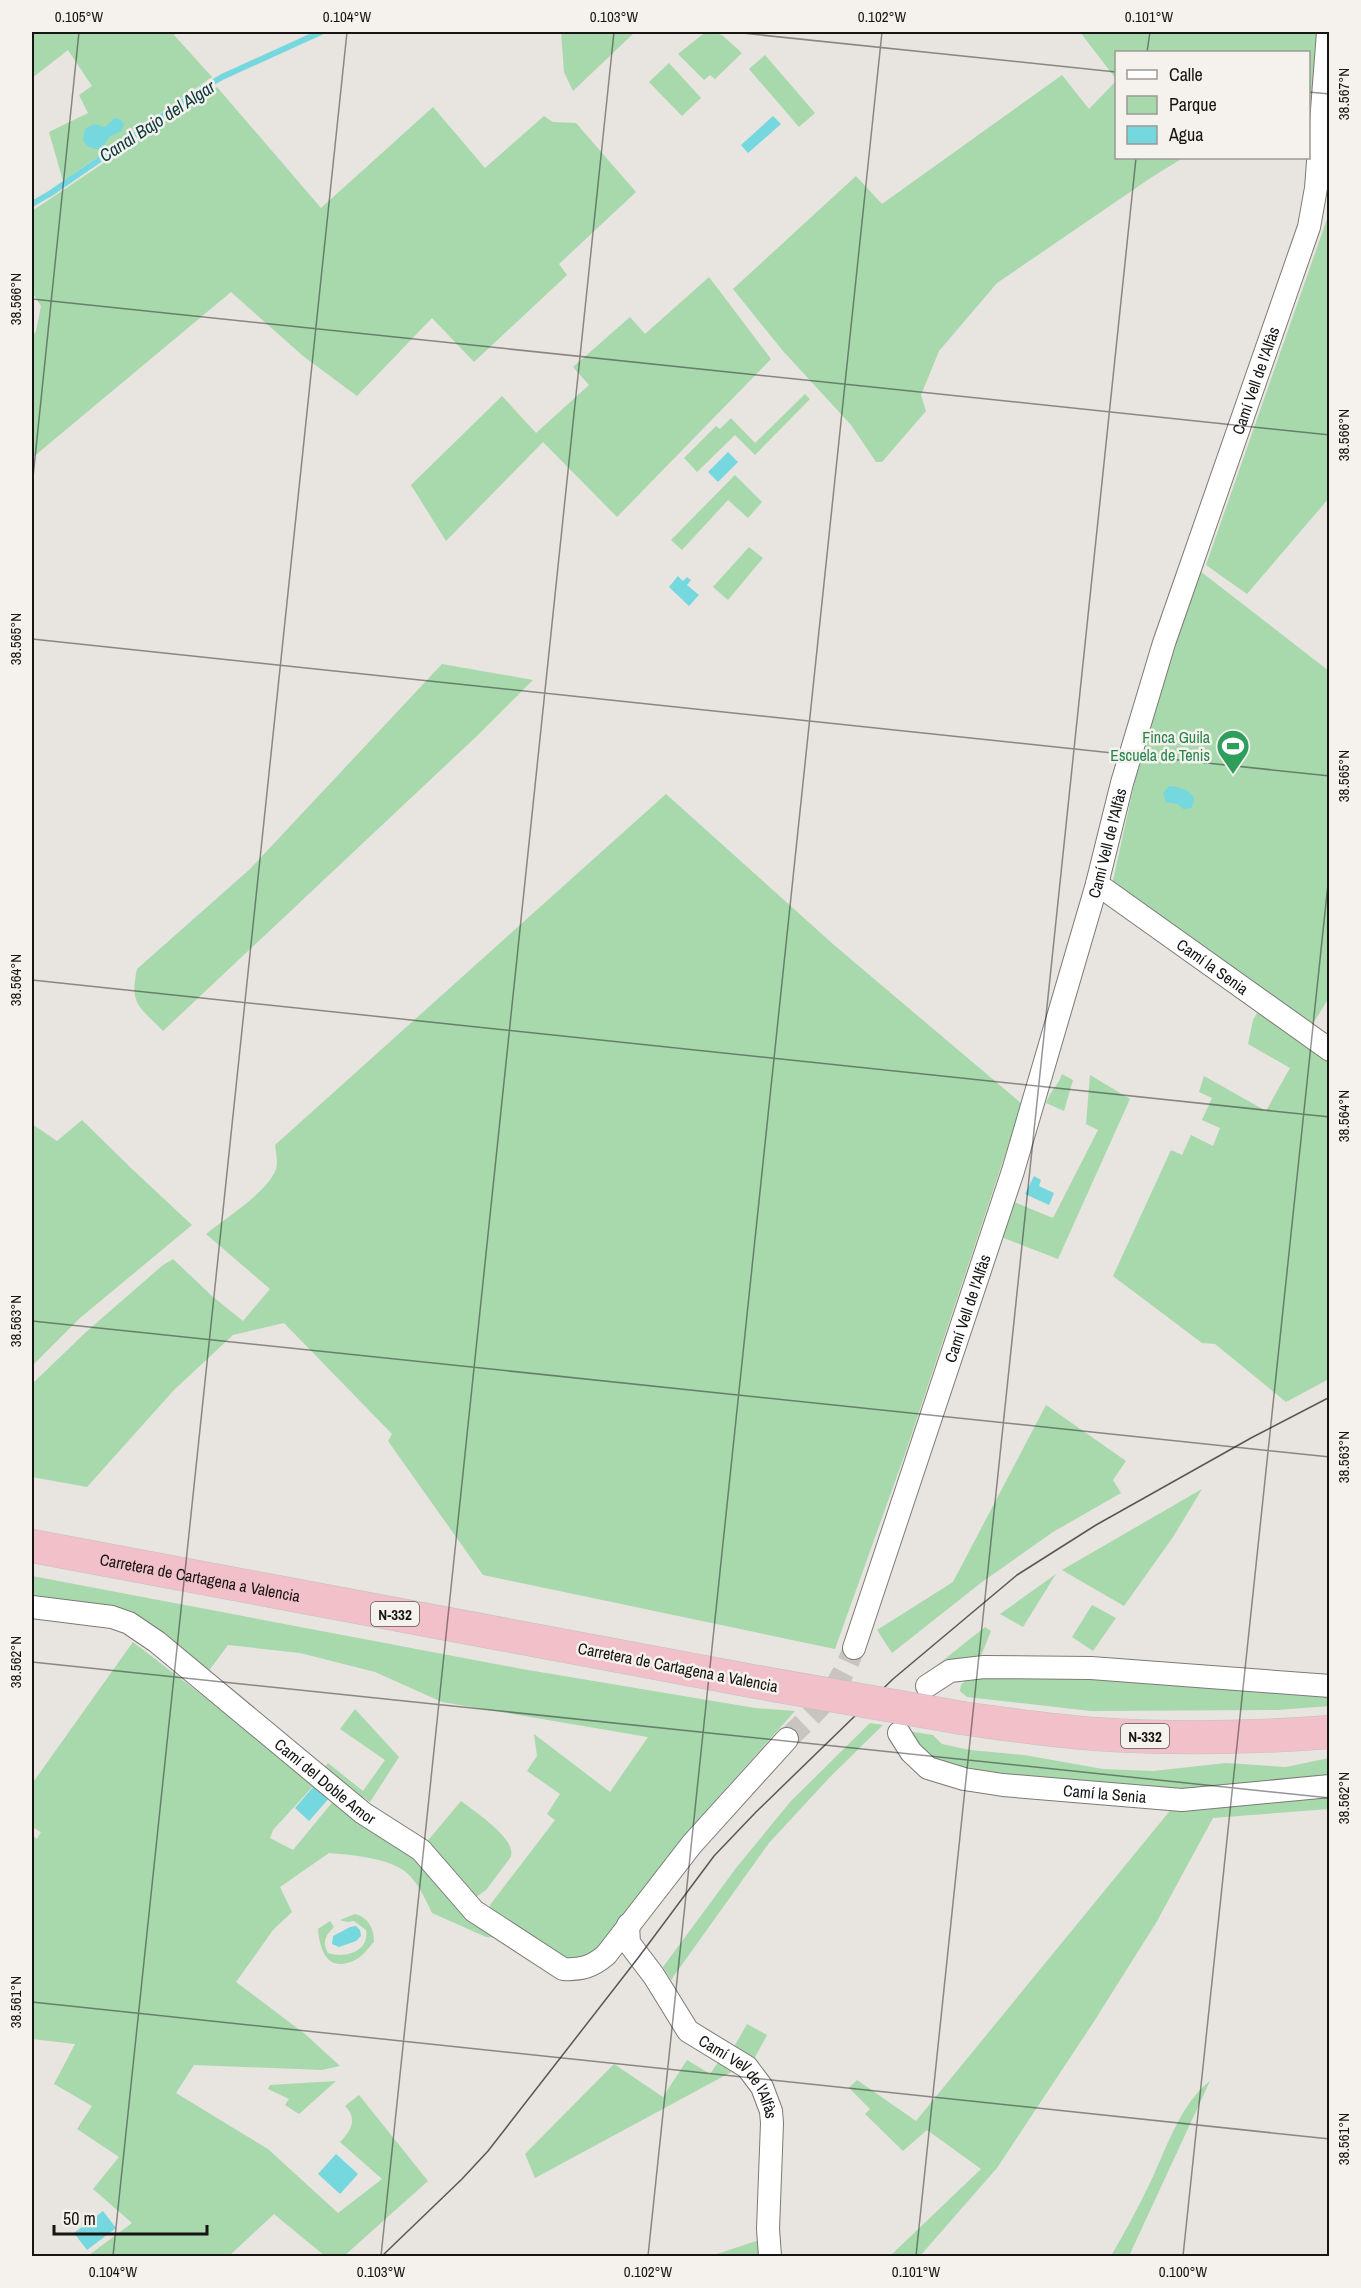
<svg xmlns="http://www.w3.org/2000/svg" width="1361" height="2288" viewBox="0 0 1361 2288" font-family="'Archivo Narrow',sans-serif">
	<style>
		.green { fill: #a7d9ad }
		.water { fill: #74d8de }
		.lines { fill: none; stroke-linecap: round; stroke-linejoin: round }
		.stream { stroke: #74d8de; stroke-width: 6 }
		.street-tunnel { stroke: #c8c5c0; stroke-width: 22; stroke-dasharray: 22 11; stroke-linecap: butt }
		.street-casing { stroke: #7d7a76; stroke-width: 24 }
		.highway-casing { stroke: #c2c2c2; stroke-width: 34 }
		.street { stroke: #fff; stroke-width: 22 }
		.highway { stroke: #f1c0c9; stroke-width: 33 }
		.tram { stroke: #595754; stroke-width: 1.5 }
		.highway-bridge-casing { stroke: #c2c2c2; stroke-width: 34; stroke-linecap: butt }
		.highway-bridge { stroke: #f1c0c9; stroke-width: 33 }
		.ticks { fill: none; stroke: #161513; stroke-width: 1.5; stroke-opacity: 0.45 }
		.labels { text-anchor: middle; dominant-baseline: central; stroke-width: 5; stroke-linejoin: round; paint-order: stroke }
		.shield { fill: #f5f1ec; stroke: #595754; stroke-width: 1.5 }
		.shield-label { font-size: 15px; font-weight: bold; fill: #161513 }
		.street-label { font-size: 16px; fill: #161513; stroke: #f5f1ec }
		.leisure-label { font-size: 16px; fill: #27864d; stroke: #f5f1ec; text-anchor: end }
		.water-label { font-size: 18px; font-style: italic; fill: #093a3d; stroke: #f5f1ec }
		.neatline { fill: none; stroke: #161513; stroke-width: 2 }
		.ticks-label { font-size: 15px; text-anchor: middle; fill: #161513 }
	</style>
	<rect width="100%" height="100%" fill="#e8e4df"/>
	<!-- green -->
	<g class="green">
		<path d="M 32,32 L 178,32 L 174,35 L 212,77 L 63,181 L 49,132 L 88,113 L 79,95 L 92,86 L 68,50 L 32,78 Z"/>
		<path d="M 561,32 L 635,32 L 573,91 L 564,72 Z"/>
		<path d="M 713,32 L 722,35 L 742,53 L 715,79 L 710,75 L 704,80 L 678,54 L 703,34 Z"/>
		<path d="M 1080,32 L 1321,32 L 1316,94 L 1309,94 L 1308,52 L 1116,52 L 1116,79 Z"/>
		<path d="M 765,55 L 815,113 L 799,127 L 749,69 Z"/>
		<path d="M 669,63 L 701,98 L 682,116 L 649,82 Z"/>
		<path d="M 1062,75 L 1089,109 L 1116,81 L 1116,158 L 1183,158 L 1152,177 L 997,283 L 939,351 L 921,395 L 926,411 L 882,462 L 876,462 L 851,425 L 783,351 L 733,289 L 856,176 L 882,204 Z"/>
		<path d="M 217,87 L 321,208 L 433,107 L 485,168 L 544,116 L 553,122 L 576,123 L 636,192 L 559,264 L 567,275 L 474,362 L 432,318 L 357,396 L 303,356 L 231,292 L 32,458 L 32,337 L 36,331 L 41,306 L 32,292 L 32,211 Z"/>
		<path d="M 1329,194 L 1329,498 L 1247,594 L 1206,565 L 1328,216 Z"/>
		<path d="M 709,277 L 771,359 L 617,517 L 543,442 L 446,541 L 411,485 L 502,396 L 536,433 L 589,385 L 573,367 L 630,317 L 645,334 Z"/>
		<path d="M 805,394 L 810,399 L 755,455 L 735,435 L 697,472 L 684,458 L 716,426 L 720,429 L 731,418 L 755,443 Z"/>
		<path d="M 735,475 L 762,502 L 748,518 L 728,500 L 682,550 L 671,540 Z"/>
		<path d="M 749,547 L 763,558 L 728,600 L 713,587 Z"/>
		<path d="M 1200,571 L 1329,671 L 1329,998 L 1310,1028 L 1112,885 L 1143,744 Z"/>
		<path d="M 442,664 L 533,680 L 479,734 L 163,1031 C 140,1007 129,1005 137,969 L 250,869 Z"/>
		<path d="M 666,794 L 834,945 L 1022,1104 L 907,1448 L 835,1649 L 483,1575 L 388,1441 L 392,1434 L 284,1323 L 233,1335 L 174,1390 L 87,1487 L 32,1477 L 32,1384 L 86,1332 L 163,1265 L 173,1259 L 212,1296 L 243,1321 L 270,1289 L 206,1234 C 224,1219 268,1192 276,1169 C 278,1161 276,1153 275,1145 Z"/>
		<path d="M 1260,1008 L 1329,1059 L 1329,1379 L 1286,1402 L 1215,1344 L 1202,1343 L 1113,1276 L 1171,1150 L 1182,1155 L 1191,1135 L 1213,1146 L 1220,1128 L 1202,1120 L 1212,1098 L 1199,1092 L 1204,1076 L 1266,1111 L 1290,1068 L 1248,1044 L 1253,1020 Z"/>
		<path d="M 1062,1074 L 1073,1080 L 1064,1111 L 1046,1103 C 1050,1091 1058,1086 1062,1074 Z"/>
		<path d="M 1090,1075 L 1130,1099 L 1058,1259 L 1001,1237 L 1012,1201 L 1053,1218 L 1098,1130 L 1086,1124 Z"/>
		<path d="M 82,1120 L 132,1169 L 192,1225 L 80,1318 L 32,1366 L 32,1124 L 57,1141 Z"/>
		<path d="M 1046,1405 L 1126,1461 L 1113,1480 L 1121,1493 L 1053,1532 L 982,1582 L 892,1653 L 877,1630 L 953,1582 Z"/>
		<path d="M 1202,1489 L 1173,1537 L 1124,1606 L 1062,1570 Z"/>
		<path d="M 1056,1574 L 1023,1627 L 1000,1614 Z"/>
		<path d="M 32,1576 L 522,1669 L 755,1708 L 795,1711 L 720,1795 L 596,1951 L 568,1962 L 490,1908 L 490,1905 L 555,1820 L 547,1814 L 560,1794 L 527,1771 L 537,1756 L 534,1734 L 610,1792 L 648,1737 L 442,1702 L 375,1672 L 300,1653 L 228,1645 L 205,1676 L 148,1627 L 32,1598 Z"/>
		<path d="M 1092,1605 L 1116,1618 L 1093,1651 L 1072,1637 Z"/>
		<path d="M 985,1627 L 991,1631 L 979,1661 L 936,1666 Z"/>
		<path d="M 133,1642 L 316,1783 L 273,1830 L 270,1838 L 293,1850 L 335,1799 L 415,1853 L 499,1938 L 486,1937 L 432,1913 C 426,1900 418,1883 407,1873 C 390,1858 352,1855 329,1853 L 280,1887 L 292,1912 L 273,1930 L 236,1982 L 305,2034 L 340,2066 L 322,2070 L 194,2065 L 176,2093 L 268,2149 L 338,2213 L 382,2179 L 340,2142 C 351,2131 358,2119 345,2106 L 359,2095 L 428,2181 L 344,2256 L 325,2256 L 274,2214 L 229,2256 L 89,2255 L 132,2223 L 93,2189 L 119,2157 L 77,2129 L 92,2106 L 54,2084 L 75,2044 L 32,2039 L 32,1835 L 37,1839 L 41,1832 L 32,1827 L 32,1786 L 34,1781 Z"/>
		<path d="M 1012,1673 L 1329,1694 L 1330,1706 L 1277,1710 L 1091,1711 L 967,1697 L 960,1691 L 961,1685 L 971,1675 Z"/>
		<path d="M 355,1709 L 399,1757 L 370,1802 L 363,1797 L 359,1803 L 321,1772 L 328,1763 L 363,1791 L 385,1760 L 340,1729 Z"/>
		<path d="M 870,1723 L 883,1725 L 830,1777 L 769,1843 L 671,1980 L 663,1967 L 736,1868 L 791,1801 Z"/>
		<path d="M 907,1731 L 933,1735 L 942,1744 L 970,1750 L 1024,1755 L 1103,1769 L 1153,1771 L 1226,1763 L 1286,1767 L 1329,1758 L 1329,1780 L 1179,1793 L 970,1775 L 924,1756 Z"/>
		<path d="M 1329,1795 L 1329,1809 L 1213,1818 L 1156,1923 L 1093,2023 L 997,2168 L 920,2256 L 890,2256 L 981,2169 L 927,2130 L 903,2151 L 865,2114 L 870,2109 L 849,2088 L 857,2080 L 916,2121 L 1173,1807 Z"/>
		<path d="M 461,1801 C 474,1811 520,1841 510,1858 L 486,1890 L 476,1897 L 425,1844 Z"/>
		<path d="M 355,1914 C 368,1917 374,1928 374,1942 C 369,1947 363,1956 357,1959 C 329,1974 320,1953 318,1929 L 330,1921 L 334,1927 C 325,1936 322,1942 328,1953 C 345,1959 370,1951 366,1930 L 354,1921 L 347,1922 L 340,1920 Z"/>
		<path d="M 747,2024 L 767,2035 L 754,2059 L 734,2047 Z"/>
		<path d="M 687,2060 L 710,2074 L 719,2061 L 735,2070 L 535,2178 L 525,2154 L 614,2064 L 663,2097 Z"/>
		<path d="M 336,2081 L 299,2114 L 285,2105 L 289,2099 L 268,2089 L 270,2085 Z"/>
		<path d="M 1210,2081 L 1129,2256 L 1111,2256 C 1125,2232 1138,2208 1150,2183 C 1166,2150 1180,2104 1210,2081 Z"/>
		<path d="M 762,2239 L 763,2256 L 711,2256 Z"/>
	</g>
	<!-- water -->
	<g class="water">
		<path d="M 773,116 L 781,124 L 748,153 L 741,145 Z"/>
		<path d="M 115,118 L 121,120 L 124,125 L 121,131 L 109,137 L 102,148 C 93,150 88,148 83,140 L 85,129 L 94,124 L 105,127 Z"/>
		<path d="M 728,452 L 738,462 L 718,482 L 708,472 Z"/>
		<path d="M 678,576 L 683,581 L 687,577 L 691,580 L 687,585 L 699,595 L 689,606 L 669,587 Z"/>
		<path d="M 1169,786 C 1181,787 1202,793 1191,808 L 1183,809 L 1178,804 L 1166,802 L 1163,793 Z"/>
		<path d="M 1034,1176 L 1041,1180 L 1039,1186 L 1054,1193 L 1049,1205 L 1025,1194 Z"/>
		<path d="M 315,1785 L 330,1797 L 309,1821 L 295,1808 Z"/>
		<path d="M 356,1926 L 360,1930 L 361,1936 L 356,1941 L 339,1947 L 332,1944 L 333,1936 L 350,1927 Z"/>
		<path d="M 336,2154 L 358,2174 L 340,2194 L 318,2174 Z"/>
		<path d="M 103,2211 L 116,2228 L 87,2250 L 74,2233 Z"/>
	</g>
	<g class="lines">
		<!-- stream -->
		<path class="stream" d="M 32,204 L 51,193 L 203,88 L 222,77 L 321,32"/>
		<!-- street-tunnel -->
		<path class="street-tunnel" d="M 787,1739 C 820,1708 838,1691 854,1648"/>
		<defs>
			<g id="street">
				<path id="s1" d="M 1097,884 L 1330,1050"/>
				<path id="s2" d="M 32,1607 L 112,1617 L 129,1623 L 157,1642 L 363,1813 L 421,1850 L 474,1911 L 563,1969 C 581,1970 592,1967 606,1955 L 692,1844 L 787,1739"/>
				<path id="s3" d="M 854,1648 L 1013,1171 L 1097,884 L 1122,783 L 1164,643 L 1309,227 L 1316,188 L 1328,32"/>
				<path d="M 927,1686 L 950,1671 L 984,1667 L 1091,1668 L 1330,1686"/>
				<path id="s4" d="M 899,1733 L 911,1752 L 928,1768 L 964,1779 L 1003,1785 L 1182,1800 L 1330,1786"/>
				<path id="s5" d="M 628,1925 L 629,1943 L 654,1976 L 688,2031 L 747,2067 L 762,2087 L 771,2111 L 772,2123 L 768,2229 L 770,2256"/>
			</g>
			<g id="highway">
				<path id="s6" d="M 32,1546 L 757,1682"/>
				<path d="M 962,1718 C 1006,1724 1050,1731 1095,1734 C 1172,1739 1252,1738 1330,1732"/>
			</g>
		</defs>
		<!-- street casing -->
		<use href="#street" class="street-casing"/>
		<!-- highway casing -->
		<use href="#highway" class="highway-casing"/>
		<!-- street -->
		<use href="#street" class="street"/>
		<!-- highway -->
		<use href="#highway" class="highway"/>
		<!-- tram -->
		<path class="tram" d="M 382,2256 L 462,2179 L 488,2151 L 638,1958 L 714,1856 L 756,1812 L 893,1679 L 1017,1575 L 1096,1525 L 1251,1438 L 1330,1397"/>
		<defs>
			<path id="highway-bridge" d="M 757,1682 L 962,1718"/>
		</defs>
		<!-- highway-bridge casing -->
		<use href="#highway-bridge" class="highway-bridge-casing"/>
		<!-- highway-bridge -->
		<use href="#highway-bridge" class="highway-bridge"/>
	</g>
	<!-- ticks -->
	<path class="ticks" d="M 732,32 L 1116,72M 1147,52 L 1150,32M 1308,92 L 1330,94M 32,299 L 1330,435M 32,487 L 79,32M 32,639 L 1330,776M 32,980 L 1330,1117M 32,1321 L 1330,1457M 32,1662 L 1330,1798M 32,2002 L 1330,2139M 113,2256 L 347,32M 381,2256 L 614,32M 648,2256 L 882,32M 916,2256 L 1136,158M 1183,2256 L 1330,865"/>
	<!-- icons -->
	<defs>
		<symbol id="stadium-pin" viewBox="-11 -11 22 30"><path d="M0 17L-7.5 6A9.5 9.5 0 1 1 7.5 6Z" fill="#2e9e5b" stroke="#f5f1ec"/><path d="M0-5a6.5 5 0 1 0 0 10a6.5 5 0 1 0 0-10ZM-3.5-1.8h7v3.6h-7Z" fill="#fff"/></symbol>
	</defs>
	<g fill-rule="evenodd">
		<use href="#stadium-pin" x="1214" y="727" width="38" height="52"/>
	</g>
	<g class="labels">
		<!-- shield labels -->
		<g class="shield">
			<rect x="371" y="1602" width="48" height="24" rx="4.5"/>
			<rect x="1121" y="1724" width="48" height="24" rx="4.5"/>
		</g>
		<g class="shield-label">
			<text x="395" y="1614">N-332</text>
			<text x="1145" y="1736">N-332</text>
		</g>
		<!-- street labels -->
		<g class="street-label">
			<text stroke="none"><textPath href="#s3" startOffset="1330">Camí Vell de l'Alfàs</textPath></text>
			<text stroke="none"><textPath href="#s3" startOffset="844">Camí Vell de l'Alfàs</textPath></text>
			<text stroke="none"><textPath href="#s1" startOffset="142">Camí la Senia</textPath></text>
			<text stroke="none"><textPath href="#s3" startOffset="358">Camí Vell de l'Alfàs</textPath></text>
			<text stroke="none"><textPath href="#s6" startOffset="171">Carretera de Cartagena a Valencia</textPath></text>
			<text transform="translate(678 1667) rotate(11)">Carretera de Cartagena a Valencia</text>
			<text stroke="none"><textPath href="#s2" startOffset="351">Camí del Doble Amor</textPath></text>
			<text stroke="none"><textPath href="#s4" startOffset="225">Camí la Senia</textPath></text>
			<text stroke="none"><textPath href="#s5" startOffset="195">Camí Vell de l'Alfàs</textPath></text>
		</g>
		<!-- leisure labels -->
		<g class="leisure-label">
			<text x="1210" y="737">Finca Guila<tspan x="1210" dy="18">Escuela de Tenis</tspan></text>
		</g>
		<!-- water labels -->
		<g class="water-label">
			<text transform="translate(157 121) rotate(-33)">Canal Bajo del Algar</text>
		</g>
	</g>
	<!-- border -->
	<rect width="1361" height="2288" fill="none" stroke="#f5f1ec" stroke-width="66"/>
	<!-- legend -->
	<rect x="1115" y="51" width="195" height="108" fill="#f5f1ec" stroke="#9c9995" stroke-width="1.5"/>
	<rect x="1127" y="70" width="30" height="9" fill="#ffffff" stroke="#9c9995" stroke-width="1.5"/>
	<text x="1169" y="81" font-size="18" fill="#161513">Calle</text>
	<rect x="1127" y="96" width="30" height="18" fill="#a7d9ad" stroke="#9c9995" stroke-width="1.5"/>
	<text x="1169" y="111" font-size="18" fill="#161513">Parque</text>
	<rect x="1127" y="126" width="30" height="18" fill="#74d8de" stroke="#9c9995" stroke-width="1.5"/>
	<text x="1169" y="141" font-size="18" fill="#161513">Agua</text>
	<!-- scale -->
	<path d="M54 2225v9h153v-9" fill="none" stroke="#161513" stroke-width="3"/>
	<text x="63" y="2225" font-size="18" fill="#161513" stroke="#f5f1ec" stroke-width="4.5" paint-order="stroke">50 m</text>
	<rect x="33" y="33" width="1295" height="2222" class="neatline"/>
	<g class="ticks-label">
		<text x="79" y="22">0.105°W</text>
		<text x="347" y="22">0.104°W</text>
		<text x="614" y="22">0.103°W</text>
		<text x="882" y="22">0.102°W</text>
		<text x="1149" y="22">0.101°W</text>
		<text transform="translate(1344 94) rotate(-90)" y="5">38.567°N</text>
		<text transform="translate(16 299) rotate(-90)" y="5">38.566°N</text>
		<text transform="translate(1344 435) rotate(-90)" y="5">38.566°N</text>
		<text transform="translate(16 639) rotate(-90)" y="5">38.565°N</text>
		<text transform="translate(1344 776) rotate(-90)" y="5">38.565°N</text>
		<text transform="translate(16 980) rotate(-90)" y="5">38.564°N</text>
		<text transform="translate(1344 1116) rotate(-90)" y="5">38.564°N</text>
		<text transform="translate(16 1321) rotate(-90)" y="5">38.563°N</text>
		<text transform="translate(1344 1457) rotate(-90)" y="5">38.563°N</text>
		<text transform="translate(16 1662) rotate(-90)" y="5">38.562°N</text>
		<text transform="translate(1344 1798) rotate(-90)" y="5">38.562°N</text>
		<text transform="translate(16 2002) rotate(-90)" y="5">38.561°N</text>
		<text transform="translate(1344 2139) rotate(-90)" y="5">38.561°N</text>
		<text x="113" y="2277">0.104°W</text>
		<text x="381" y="2277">0.103°W</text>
		<text x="648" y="2277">0.102°W</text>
		<text x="916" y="2277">0.101°W</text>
		<text x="1183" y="2277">0.100°W</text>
	</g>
</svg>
